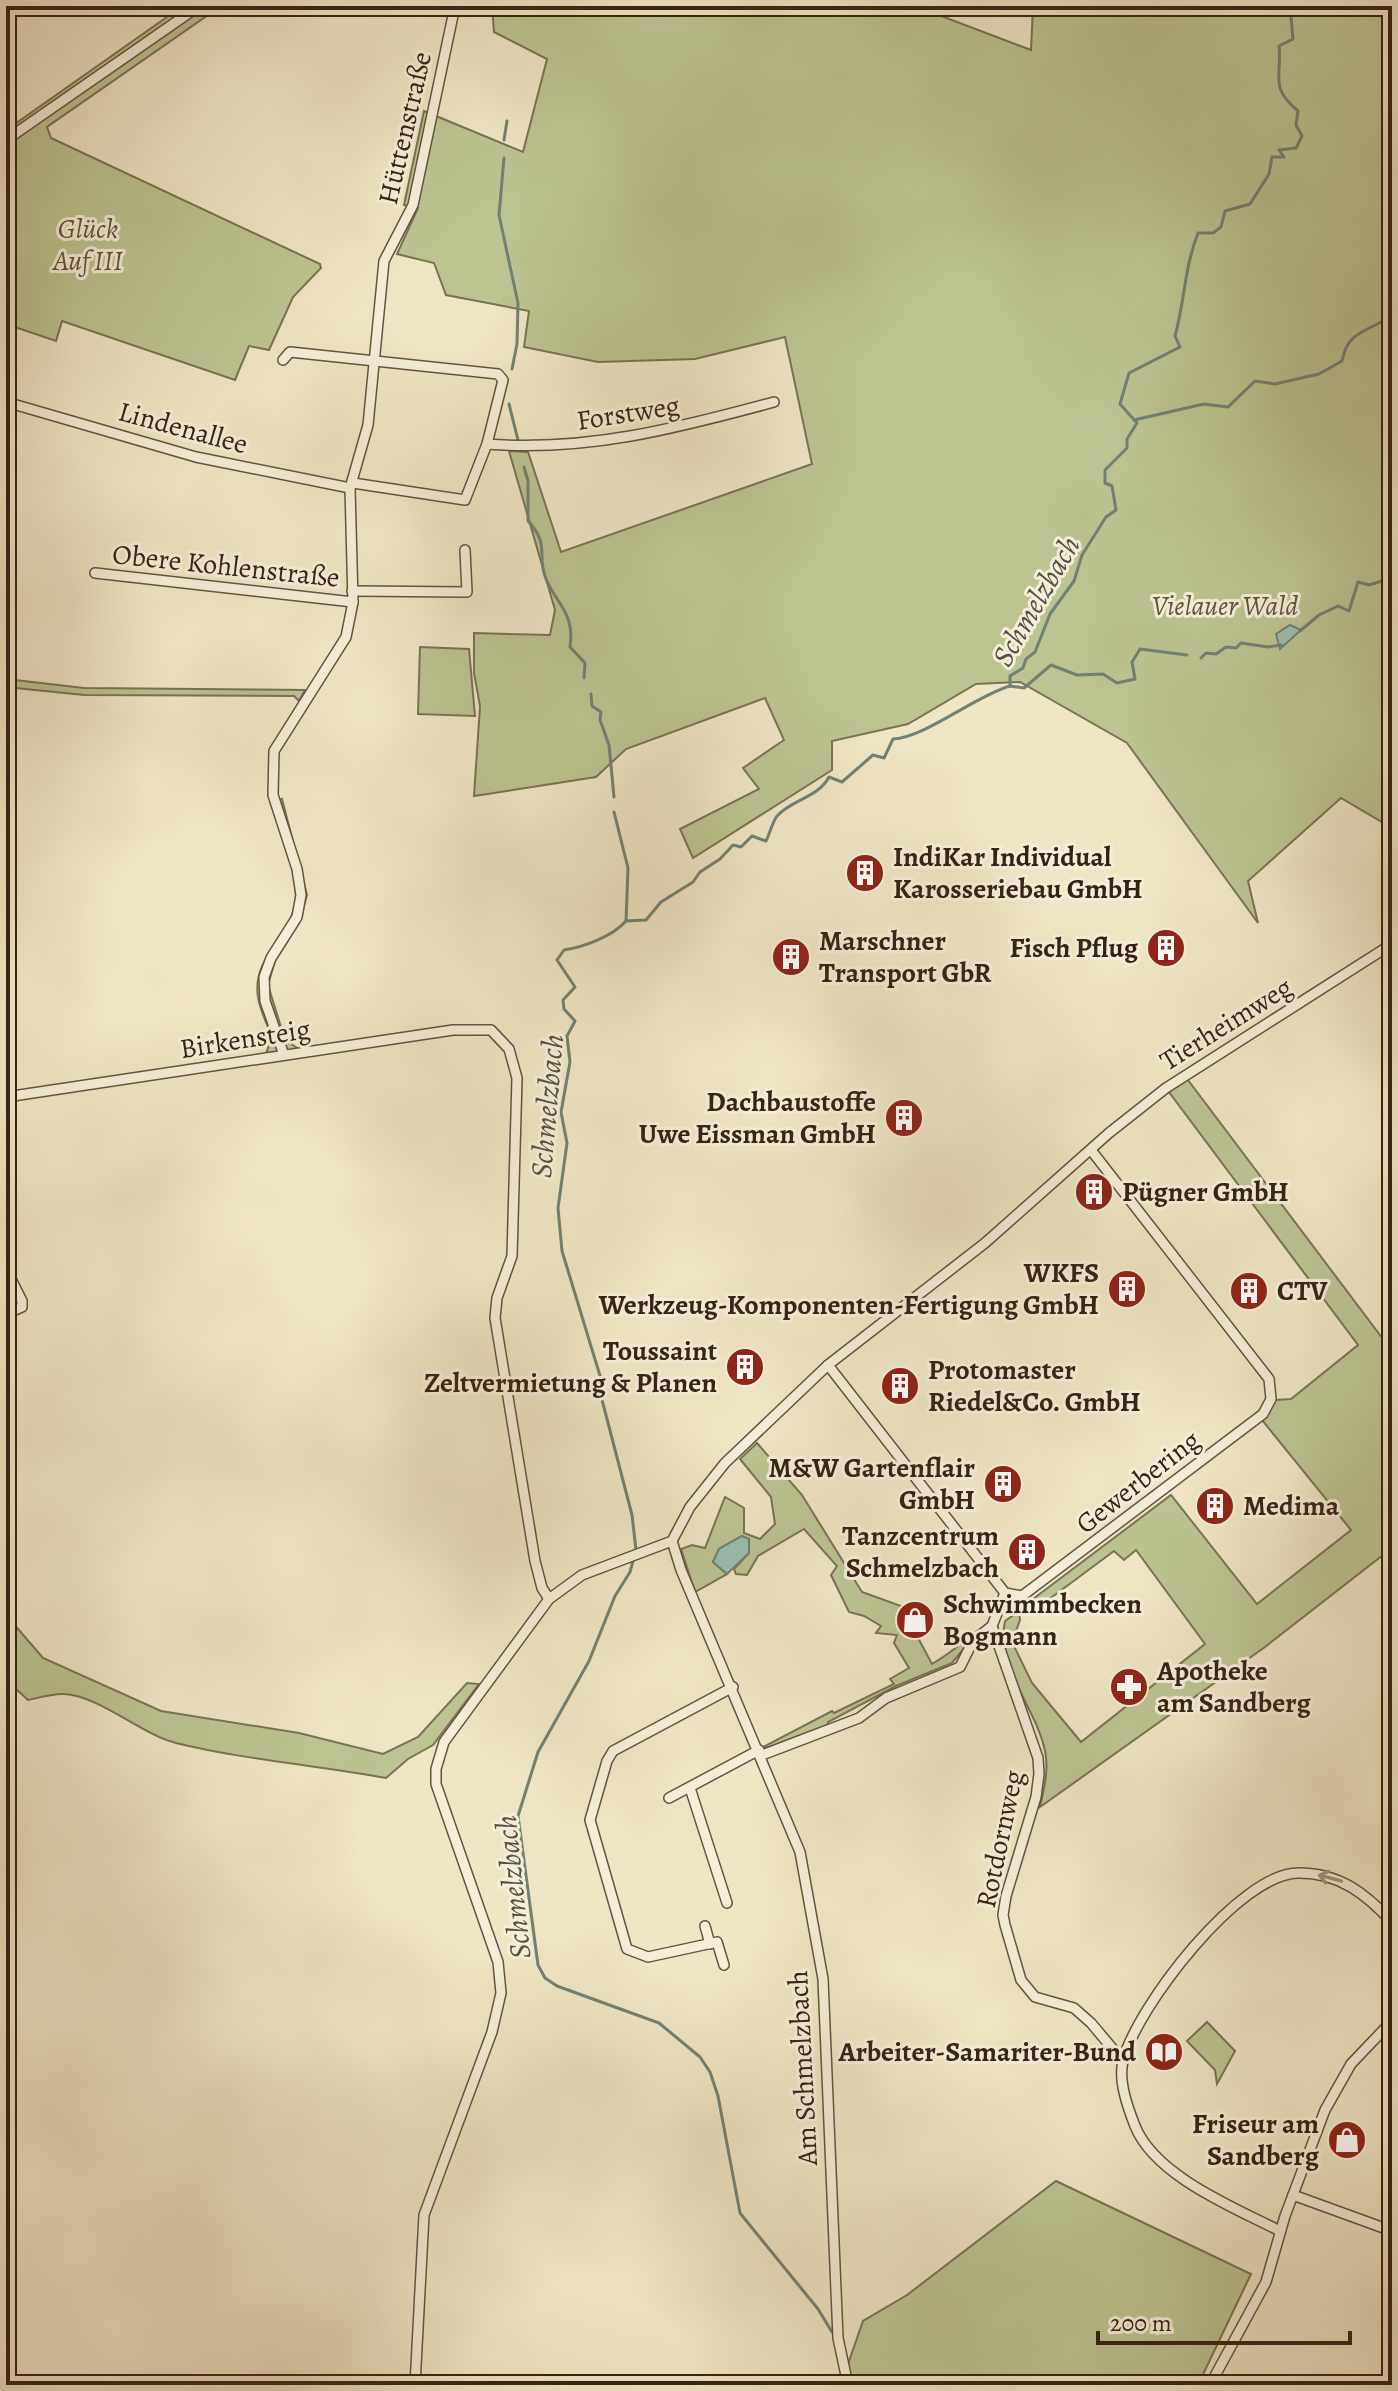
<svg xmlns="http://www.w3.org/2000/svg" width="1398" height="2391" viewBox="0 0 1398 2391" font-family="Alegreya,serif">
	<style>
		.green { fill: #bcc492; stroke: #797354; stroke-width: 2 }
		.water { fill: #9ac0b2; stroke: #728173; stroke-width: 2 }
		.lines { fill: none; stroke-linecap: round; stroke-linejoin: round }
		.stream { stroke: #728173; stroke-width: 3 }
		.minor-casing { stroke: #645341; stroke-width: 12 }
		.minor { stroke: #f5efd9; stroke-width: 9 }
		.oneway { stroke: #9f9381 }
		.labels { text-anchor: middle; dominant-baseline: central; stroke-width: 6; stroke-linejoin: round; paint-order: stroke }
		.street-label { font-size: 28px; fill: #362215; stroke: #f5efd9 }
		.park-label { font-size: 28px; font-style: italic; fill: #5e533a; stroke: #f5efd9 }
		.poi-label { font-size: 28px; font-weight: bold; fill: #362215; stroke: #f5efd9; text-anchor: start }
		.water-label { font-size: 30px; font-style: italic; fill: #545144; stroke: #f5efd9 }
	</style>
	<rect width="100%" height="100%" fill="#efe6c5"/>
	<filter id="stains"><feTurbulence type="fractalNoise" baseFrequency=".0025" numOctaves="4"/><feColorMatrix values="0 0 0 0 .2 0 0 0 0 .09 0 0 0 0 .02 0 0 0 .5 -.17"/></filter>
	<radialGradient id="worn" r=".72"><stop offset=".6" stop-color="#630" stop-opacity="0"/><stop offset="1" stop-color="#630" stop-opacity=".3"/></radialGradient>
	<!-- green -->
	<g class="green">
		<path d="M 175,6 L 221,6 L 47,127 L 51,138 L 320,264 L 321,268 L 293,297 L 269,350 L 249,346 L 235,380 L 62,321 L 56,341 L 6,324 L 6,145 L 23,134 L 15,124 L 174,12 Z"/>
		<path d="M 492,6 L 915,6 L 1031,50 L 1033,6 L 1392,6 L 1392,828 L 1341,798 L 1248,881 L 1258,923 L 1127,743 L 1020,682 L 976,684 L 908,724 L 832,741 L 832,770 L 693,858 L 680,829 L 759,789 L 743,768 L 784,740 L 765,698 L 626,749 L 596,777 L 474,796 L 480,706 L 474,673 L 474,633 L 550,635 L 555,610 L 509,451 L 528,452 L 561,552 L 812,464 L 785,337 L 695,359 L 598,362 L 524,347 L 529,311 L 446,295 L 434,263 L 397,254 L 418,208 L 404,205 L 424,111 L 523,152 L 547,59 L 494,32 Z"/>
		<path d="M 420,647 L 469,649 L 475,716 L 418,714 Z"/>
		<path d="M 6,679 L 84,688 L 305,690 L 299,701 L 294,696 L 84,695 L 6,687 Z"/>
		<path d="M 282,799 L 307,895 L 299,923 L 275,961 L 268,985 L 285,1040 L 299,1049 L 266,1053 L 272,1038 C 268,1025 260,1011 258,997 C 251,956 295,934 296,896 C 296,865 279,831 270,801 Z"/>
		<path d="M 1185,1076 L 1392,1351 L 1392,1548 L 1265,1647 L 1040,1807 C 1044,1788 1049,1770 1045,1751 C 1036,1707 995,1667 1005,1621 L 1019,1611 L 1020,1620 L 1012,1642 L 1032,1683 L 1081,1742 L 1205,1644 L 1136,1550 L 1124,1560 L 1114,1551 L 1032,1612 L 1033,1599 L 1171,1495 L 1257,1604 L 1351,1530 L 1262,1420 L 1275,1400 L 1291,1399 L 1358,1345 L 1166,1088 Z"/>
		<path d="M 757,1443 L 802,1495 L 862,1592 L 901,1606 L 932,1664 C 950,1654 964,1641 980,1629 L 952,1663 L 896,1686 L 828,1722 L 828,1726 L 768,1749 L 763,1747 L 832,1711 L 834,1713 L 894,1684 L 890,1679 L 909,1668 L 894,1643 L 897,1635 L 876,1633 L 881,1626 L 864,1616 L 849,1612 L 831,1575 L 837,1566 L 804,1529 L 758,1556 L 747,1575 L 736,1574 L 734,1569 L 749,1553 L 742,1536 L 719,1549 L 713,1562 L 727,1574 L 695,1592 L 681,1549 L 692,1545 L 705,1548 L 725,1497 L 744,1508 L 744,1533 L 760,1539 L 775,1524 L 771,1497 L 740,1459 Z"/>
		<path d="M 6,1615 L 43,1658 L 161,1711 L 299,1733 L 383,1754 L 418,1737 L 467,1683 L 479,1684 L 433,1745 L 408,1759 L 386,1778 C 316,1765 245,1760 176,1743 C 142,1735 100,1696 64,1694 C 54,1693 39,1698 28,1700 L 6,1680 Z"/>
		<path d="M 1207,2022 L 1235,2051 L 1217,2084 L 1215,2070 L 1187,2041 Z"/>
		<path d="M 1056,2181 L 1251,2274 L 1198,2385 L 858,2385 L 846,2370 L 863,2321 L 907,2295 Z"/>
	</g>
	<!-- water -->
	<g class="water">
		<path d="M 1290,625 L 1301,630 L 1280,649 L 1276,634 Z"/>
		<path d="M 742,1536 L 749,1539 L 749,1553 L 727,1574 L 713,1562 L 719,1549 Z"/>
	</g>
	<g class="lines">
		<!-- stream -->
		<g class="stream">
			<path d="M 504,140 L 507,121"/>
			<path d="M 504,158 L 499,215 L 518,303 L 517,344 L 512,369"/>
			<path d="M 509,404 L 518,440"/>
			<path d="M 1134,420 L 1204,404 L 1228,407 L 1255,381 L 1275,384 L 1319,374 L 1342,361 C 1347,334 1363,332 1385,320"/>
			<path d="M 524,467 L 528,481 L 528,521 C 551,546 536,555 546,579 C 558,606 575,614 570,647 L 585,663 L 584,678"/>
			<path d="M 1300,631 L 1319,615 L 1338,606 L 1349,611 L 1358,582 L 1369,585 L 1392,578"/>
			<path d="M 1201,658 L 1206,653 L 1216,654 L 1226,647 L 1236,648 L 1241,643 L 1268,647 L 1281,645"/>
			<path d="M 1010,686 L 1024,688 L 1051,665 L 1077,675 L 1103,674 L 1117,683 L 1135,679 L 1132,662 L 1140,649 L 1187,655"/>
			<path d="M 591,694 L 592,706 L 601,712 L 600,720 L 609,745 L 614,797"/>
			<path d="M 614,812 L 628,868 L 626,921"/>
			<path d="M 832,2332 L 818,2309 L 740,2213 L 718,2096 L 710,2072 L 700,2057 L 659,2023 L 557,1986 L 545,1978 L 538,1965 L 518,1816 L 538,1752 L 589,1661 L 615,1596 L 630,1572 L 636,1550 L 632,1515 L 601,1396 L 601,1379 L 562,1251 L 558,1208 L 567,1143 L 561,1112 L 570,1062 L 567,1036 L 575,1021 L 564,1009 L 563,1000 L 575,987 L 557,960 L 564,950 C 583,947 612,937 626,921 L 646,920 L 661,902 L 693,882 L 700,872 L 720,859 L 733,845 L 741,847 L 752,836 L 766,841 C 770,833 772,823 777,816 C 792,799 818,798 829,777 L 842,782 L 873,755 L 884,758 L 893,739 C 926,737 975,696 1010,686 L 1010,676 L 1023,668 L 1026,659 L 1035,652 L 1050,614 L 1074,581 L 1082,555 L 1106,517 L 1116,510 L 1112,486 L 1105,483 L 1105,470 L 1127,448 L 1127,439 L 1137,423 L 1120,404 L 1129,373 L 1180,347 L 1175,336 C 1185,300 1184,269 1198,233 L 1213,233 L 1221,227 L 1225,211 L 1250,204 L 1269,174 L 1272,157 L 1284,157 L 1279,150 L 1296,148 L 1302,136 L 1296,125 L 1298,111 C 1269,86 1282,79 1279,46 L 1293,39 L 1290,6"/>
			<path d="M 849,2374 L 855,2385"/>
		</g>
		<defs>
			<g id="minor">
				<path d="M 6,140 L 199,6"/>
				<path d="M 283,360 L 290,352 L 498,374 L 503,380 L 487,444 L 465,500 L 353,483"/>
				<path d="M 6,402 L 196,457 L 350,488"/>
				<path d="M 487,444 C 587,452 678,428 774,402"/>
				<path d="M 95,573 L 353,602"/>
				<path d="M 352,591 L 467,592 L 465,550"/>
				<path d="M 284,1055 L 265,1001 L 264,977 L 271,958 L 297,917 L 301,895 L 297,869 L 273,795 L 274,751 L 346,637 L 353,602 L 350,488 L 368,425 L 384,261 L 413,205 L 455,6"/>
				<path d="M 6,1097 L 453,1030 L 491,1030 L 509,1049 L 517,1078 L 512,1256 L 497,1298 L 495,1318 L 535,1561 L 542,1588 L 549,1599"/>
				<path d="M 6,1269 L 22,1301 L 22,1307 L 6,1314"/>
				<path d="M 828,1365 L 1005,1593 L 1022,1596 L 1263,1414 L 1271,1399 L 1269,1379 L 1091,1150"/>
				<path d="M 672,1541 L 681,1570 L 800,1852 L 823,1979 L 838,2338 L 848,2385"/>
				<path d="M 992,1626 L 1038,1758 L 1039,1774 L 1036,1797 L 1006,1896 L 1003,1915 L 1005,1925 L 1021,1980 L 1035,1997 L 1074,2008 L 1091,2023 L 1123,2061"/>
				<path d="M 762,1755 L 859,1718 L 886,1698 L 960,1667 L 973,1641 L 992,1626 L 1005,1593"/>
				<path d="M 690,1788 L 727,1903"/>
				<path d="M 669,1798 L 759,1750"/>
				<path d="M 705,1926 L 710,1944"/>
				<path d="M 724,1965 L 717,1942 L 648,1957 L 627,1949 L 590,1820 L 607,1761 L 613,1751 L 733,1687"/>
				<path d="M 1293,2195 L 1392,2231"/>
				<path d="M 1280,2231 C 1235,2208 1155,2176 1135,2126 C 1128,2108 1118,2081 1123,2061 C 1136,2008 1240,1872 1299,1873 C 1340,1873 1366,1894 1392,1922"/>
				<path d="M 415,2385 L 424,2215 L 492,2032 L 501,1993 L 498,1962 L 436,1784 L 436,1769 L 444,1742 L 549,1599 L 582,1575 L 672,1541 L 690,1507 L 725,1463 L 828,1365 L 985,1243 L 1109,1133 L 1166,1088 L 1392,944"/>
				<path d="M 1210,2385 L 1266,2282 L 1285,2216 L 1325,2110 L 1351,2064 L 1392,2021"/>
			</g>
		</defs>
		<!-- minor casing -->
		<use href="#minor" class="minor-casing"/>
		<!-- minor -->
		<use href="#minor" class="minor"/>
	</g>
	<!-- one-way arrows -->
	<defs><path id="oneway-shaft" d="M-6 0H5M1.5-3L5.5 0L1.5 3" fill="none" stroke-width="1.6" stroke-linecap="round" stroke-linejoin="round" transform="scale(2)"/></defs>
	<use class="oneway" href="#oneway-shaft" transform="translate(1330 1878) rotate(-165)"/>
	<!-- icons -->
	<defs>
		<symbol id="building-disc" viewBox="-11 -11 22 22"><circle r="9.5" fill="#8f2418" stroke="#f5efd9"/><path d="M-4-6H4V6H1V3H-1V6H-4ZM-2.5-4.3h1.7v1.8h-1.7ZM.8-4.3h1.7v1.8H.8ZM-2.5-1h1.7V.8h-1.7ZM.8-1h1.7V.8H.8Z" fill="#fff"/></symbol>
		<symbol id="shop-disc" viewBox="-11 -11 22 22"><circle r="9.5" fill="#8f2418" stroke="#f5efd9"/><path d="M-5-2.5h2.3a2.7 3.5 0 0 1 5.4 0H5L5.5 6h-11ZM-1.5-2.5h3a1.5 2.3 0 0 0-3 0Z" fill="#fff"/></symbol>
		<symbol id="pharmacy-disc" viewBox="-11 -11 22 22"><circle r="9.5" fill="#8f2418" stroke="#f5efd9"/><path d="M-2-6h4v4h4v4h-4v4h-4v-4h-4v-4h4Z" fill="#fff"/></symbol>
		<symbol id="library-disc" viewBox="-11 -11 22 22"><circle r="9.5" fill="#8f2418" stroke="#f5efd9"/><path d="M-6-4Q-3-5.5-.7-3.5V5Q-3 3-6 4ZM6-4Q3-5.5 .7-3.5V5Q3 3 6 4Z" fill="#fff"/></symbol>
	</defs>
	<g fill-rule="evenodd">
		<use href="#building-disc" x="843" y="851" width="44" height="44"/>
		<use href="#building-disc" x="1144" y="926" width="44" height="44"/>
		<use href="#building-disc" x="769" y="935" width="44" height="44"/>
		<use href="#building-disc" x="882" y="1096" width="44" height="44"/>
		<use href="#building-disc" x="1072" y="1170" width="44" height="44"/>
		<use href="#building-disc" x="1105" y="1267" width="44" height="44"/>
		<use href="#building-disc" x="1227" y="1269" width="44" height="44"/>
		<use href="#building-disc" x="723" y="1345" width="44" height="44"/>
		<use href="#building-disc" x="878" y="1364" width="44" height="44"/>
		<use href="#building-disc" x="981" y="1462" width="44" height="44"/>
		<use href="#building-disc" x="1193" y="1484" width="44" height="44"/>
		<use href="#building-disc" x="1005" y="1530" width="44" height="44"/>
		<use href="#shop-disc" x="893" y="1598" width="44" height="44"/>
		<use href="#pharmacy-disc" x="1107" y="1665" width="44" height="44"/>
		<use href="#library-disc" x="1142" y="2030" width="44" height="44"/>
		<use href="#shop-disc" x="1325" y="2118" width="44" height="44"/>
	</g>
	<g class="labels">
		<!-- street labels -->
		<g class="street-label">
			<text transform="translate(405 128) rotate(-77)">Hüttenstraße</text>
			<text transform="translate(628 413) rotate(-9)">Forstweg</text>
			<text transform="translate(183 428) rotate(15)">Lindenallee</text>
			<text transform="translate(226 566) rotate(6)">Obere Kohlenstraße</text>
			<text transform="translate(1226 1024) rotate(-32)">Tierheimweg</text>
			<text transform="translate(245 1039) rotate(-9)">Birkensteig</text>
			<text transform="translate(1138 1482) rotate(-38)">Gewerbering</text>
			<text transform="translate(1000 1839) rotate(-78)">Rotdornweg</text>
			<text transform="translate(803 2068) rotate(-93)">Am Schmelzbach</text>
		</g>
		<!-- park labels -->
		<g class="park-label">
			<text x="88" y="229">Glück<tspan x="88" dy="32">Auf III</tspan></text>
			<text x="1225" y="606">Vielauer Wald</text>
		</g>
		<!-- poi labels -->
		<g class="poi-label">
			<text x="893" y="857">IndiKar Individual<tspan x="893" dy="32">Karosseriebau GmbH</tspan></text>
			<text x="819" y="941">Marschner<tspan x="819" dy="32">Transport GbR</tspan></text>
			<text x="1138" y="948" text-anchor="end">Fisch Pflug</text>
			<text x="876" y="1102" text-anchor="end">Dachbaustoffe<tspan x="876" dy="32">Uwe Eissman GmbH</tspan></text>
			<text x="1122" y="1192">Pügner GmbH</text>
			<text x="1099" y="1273" text-anchor="end">WKFS<tspan x="1099" dy="32">Werkzeug-Komponenten-Fertigung GmbH</tspan></text>
			<text x="1277" y="1291">CTV</text>
			<text x="717" y="1351" text-anchor="end">Toussaint<tspan x="717" dy="32">Zeltvermietung &amp; Planen</tspan></text>
			<text x="928" y="1370">Protomaster<tspan x="928" dy="32">Riedel&amp;Co. GmbH</tspan></text>
			<text x="975" y="1468" text-anchor="end">M&amp;W Gartenflair<tspan x="975" dy="32">GmbH</tspan></text>
			<text x="1243" y="1506">Medima</text>
			<text x="999" y="1536" text-anchor="end">Tanzcentrum<tspan x="999" dy="32">Schmelzbach</tspan></text>
			<text x="943" y="1604">Schwimmbecken<tspan x="943" dy="32">Bogmann</tspan></text>
			<text x="1157" y="1671">Apotheke<tspan x="1157" dy="32">am Sandberg</tspan></text>
			<text x="1136" y="2052" text-anchor="end">Arbeiter-Samariter-Bund</text>
			<text x="1319" y="2124" text-anchor="end">Friseur am<tspan x="1319" dy="32">Sandberg</tspan></text>
		</g>
		<!-- water labels -->
		<g class="water-label">
			<text transform="translate(1036 601) rotate(-60)">Schmelzbach</text>
			<text transform="translate(547 1106) rotate(-85)">Schmelzbach</text>
			<text transform="translate(513 1887) rotate(-96)">Schmelzbach</text>
		</g>
	</g>
	<!-- margin -->
	<rect width="1398" height="2391" fill="none" stroke="#efe6c5" stroke-width="32"/>
	<rect x="8" y="8" width="1382" height="2375" fill="none" stroke="#362215" stroke-width="4"/>
	<rect x="16" y="16" width="1366" height="2359" fill="none" stroke="#362215" stroke-width="2"/>
	<!-- scale -->
	<path d="M1098 2331v12h252v-12" fill="none" stroke="#362215" stroke-width="4"/>
	<text x="1110" y="2331" font-size="24" fill="#362215" stroke="#f5efd9" stroke-width="6" paint-order="stroke">200 m</text>
	<rect width="100%" height="100%" filter="url(#stains)"/>
	<rect width="100%" height="100%" fill="url(#worn)"/>
</svg>
